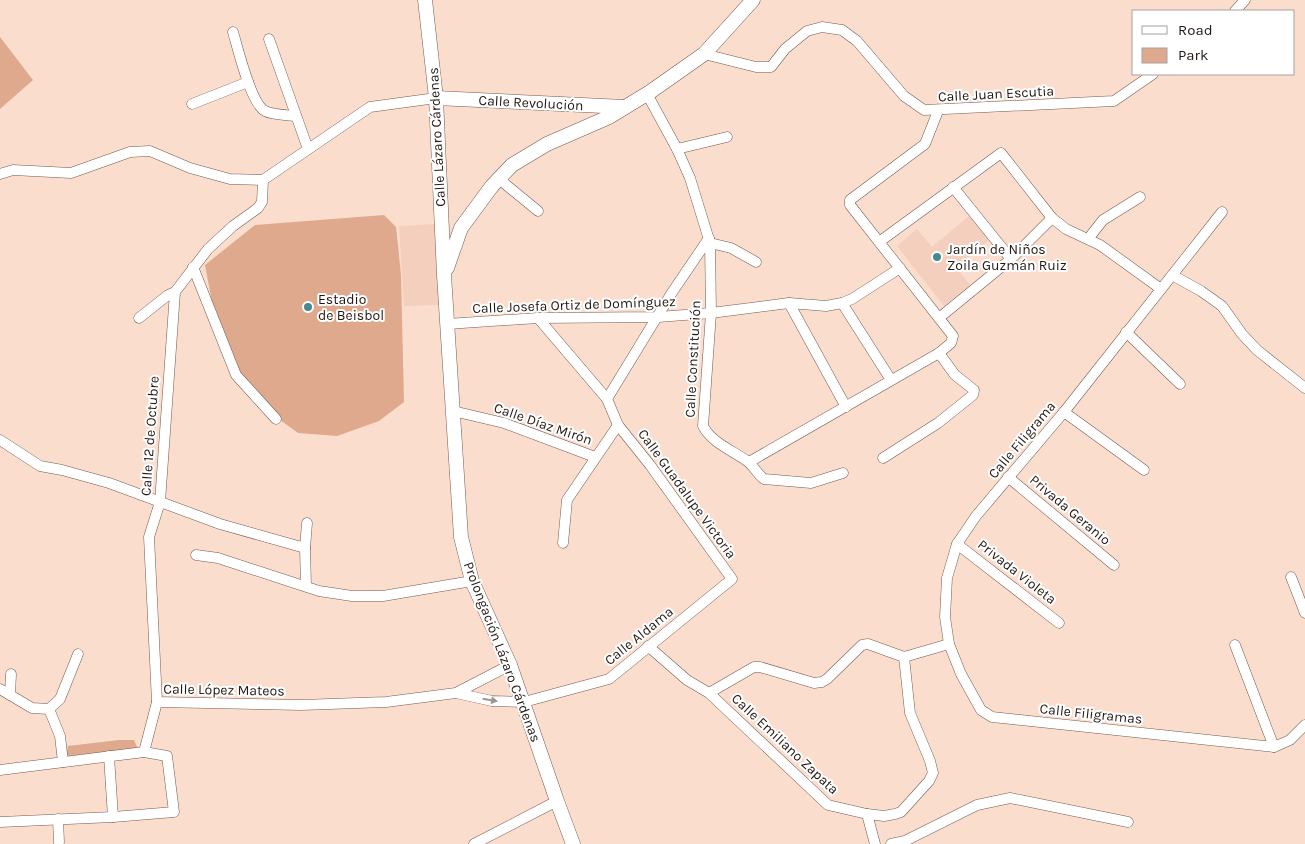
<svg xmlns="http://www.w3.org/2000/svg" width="1305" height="844" viewBox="0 0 1305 844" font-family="Karla,sans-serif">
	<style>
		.built { fill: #f4cfbd }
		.green { fill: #dfa98e }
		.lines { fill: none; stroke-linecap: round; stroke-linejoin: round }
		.street-casing { stroke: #745b4e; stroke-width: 11 }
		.secondary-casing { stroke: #745b4e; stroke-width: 15 }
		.street { stroke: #fff; stroke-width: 10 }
		.secondary { stroke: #fff; stroke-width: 14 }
		.oneway { fill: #9b9794 }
		.poi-dot { fill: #438b8d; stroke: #fff; stroke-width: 2 }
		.labels { text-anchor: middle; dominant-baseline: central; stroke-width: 4; stroke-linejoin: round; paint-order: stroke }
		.street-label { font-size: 14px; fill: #211712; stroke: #fff }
		.poi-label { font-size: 14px; fill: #211712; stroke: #fff; text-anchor: start }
	</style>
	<rect width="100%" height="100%" fill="#fbddce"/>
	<!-- built -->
	<g class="built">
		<path d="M 969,216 L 989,240 L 956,267 L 970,285 L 944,306 L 897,246 L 917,229 L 932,247 Z"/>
		<path d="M 436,224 L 440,305 L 404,306 L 399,226 Z"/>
	</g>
	<!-- green -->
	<g class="green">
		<path d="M 0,37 L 33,80 L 0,109 Z"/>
		<path d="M 384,215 L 396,227 L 401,275 L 404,402 L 379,421 L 337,436 L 298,433 L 254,401 L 219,339 L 205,265 L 255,225 Z"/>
		<path d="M 119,740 L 134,740 L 138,749 L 66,756 L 68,746 Z"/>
	</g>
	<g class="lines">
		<defs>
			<g id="street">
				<path d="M 1235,11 L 1245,0"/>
				<path d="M 233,32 C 238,49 251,104 265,111 C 273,115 287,115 296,116"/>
				<path d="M 269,39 L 308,149"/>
				<path d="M 704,54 L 756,67 L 771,67 L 785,49 L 807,31 L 822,27 L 842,30 L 857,41 L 904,96 L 924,110 L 1114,101 L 1153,74"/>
				<path d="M 647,94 L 677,149 L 690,178 L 710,243 L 711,313 L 703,426 C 712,443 732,450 747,461 C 754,466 757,474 764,479 L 811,483 L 843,473"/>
				<path d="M 192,104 L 248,82"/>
				<path d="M 677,149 L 727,137"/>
				<path d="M 0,174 L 13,170 L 71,173 L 130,152 L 150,151 L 190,168 L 230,179 L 263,180 L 370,107 L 436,98"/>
				<path d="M 499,179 L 538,211"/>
				<path d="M 953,187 L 1011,259"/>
				<path d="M 1222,212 L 1064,412 L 976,516 L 957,544 L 947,578 L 945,617 L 949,644 L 961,674 L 981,710 L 992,717 L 1274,747 L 1290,740 L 1305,725"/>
				<path d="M 1088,239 L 1103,220 L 1140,197"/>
				<path d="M 879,242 L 1001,153 L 1052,218 L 1066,229 L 1100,245 L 1161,289"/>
				<path d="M 710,243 L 731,248 L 756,262"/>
				<path d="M 193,267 L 236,375 L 276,419"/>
				<path d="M 1172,275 L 1201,291 L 1222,306 L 1242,334 L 1257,350 L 1305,388"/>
				<path d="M 789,303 L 846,407"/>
				<path d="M 842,303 L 891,380"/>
				<path d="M 139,318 L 168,295 L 175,292"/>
				<path d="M 538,318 L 607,399"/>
				<path d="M 939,318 L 1011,259 L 1052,218"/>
				<path d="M 447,324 L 538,318 L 658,317 L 711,313 L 789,303 L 826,306 L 842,303 L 852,299 L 900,268"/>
				<path d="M 1126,332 L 1180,384"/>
				<path d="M 453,411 L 504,423 L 595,457"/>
				<path d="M 1064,412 L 1144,470"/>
				<path d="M 0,440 L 40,466 L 62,470 L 109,483 L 220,524 L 305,548"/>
				<path d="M 883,458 L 938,423 L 973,395 L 974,390 L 955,375 L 939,353"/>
				<path d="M 749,462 L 939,353 L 951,343 L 953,336 L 850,205 L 850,200 L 925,144 L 938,111"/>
				<path d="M 1008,477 L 1114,565"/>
				<path d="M 563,543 L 567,500 L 618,425"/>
				<path d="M 957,544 L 1059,623"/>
				<path d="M 196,555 L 218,558 L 319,591 L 352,596 L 383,596 L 472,581"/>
				<path d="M 1291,577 L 1305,613"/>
				<path d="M 306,586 L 305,548 L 307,523"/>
				<path d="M 1235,645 L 1274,747"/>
				<path d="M 648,646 L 687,680 L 709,693 L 828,805 L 867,814 L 884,816 L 895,814 L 901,812 L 929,781 L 933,773 L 930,761 L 910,713 L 904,657"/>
				<path d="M 0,689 L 32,708 L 49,709"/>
				<path d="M 456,693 L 492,701 L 524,702 L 609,679 L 732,579 L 650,465 L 618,425 L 607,399 L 671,294 L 709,238"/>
				<path d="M 709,693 L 754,667 L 760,667 L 814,683 L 822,682 L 827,679 L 862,645 L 868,644 L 904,657 L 949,644"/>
				<path d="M 10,695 L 11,674"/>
				<path d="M 157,702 L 149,537 L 160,502 L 175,292 L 208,249 L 233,226 L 258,208 L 262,202 L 263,180"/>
				<path d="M 49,709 L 60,699 L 78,654"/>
				<path d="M 49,709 L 60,736 L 63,762"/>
				<path d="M 109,756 L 113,817"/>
				<path d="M 0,770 L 144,752 L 157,702 L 301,705 L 386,702 L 456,693 L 510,665"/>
				<path d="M 867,814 L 875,844"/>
				<path d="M 58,819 L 59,842"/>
				<path d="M 0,822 L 113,817 L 174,812 L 167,756 L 144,752"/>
				<path d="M 474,844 L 557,801"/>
				<path d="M 891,844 L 905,841 L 977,805 L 1010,798 L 1128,822"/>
			</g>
			<g id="secondary">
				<path d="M 425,0 L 436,98 L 444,275 L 461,537 L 472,581 L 510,665 L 557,801 L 573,844"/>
				<path d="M 436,98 L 625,107"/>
				<path d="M 447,268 L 461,228 L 492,186 L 512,165 L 547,144 L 609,117 L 650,92 L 704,54 L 753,0"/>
			</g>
		</defs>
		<!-- street casing -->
		<use href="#street" class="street-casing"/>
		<!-- secondary casing -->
		<use href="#secondary" class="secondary-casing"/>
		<!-- street -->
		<use href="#street" class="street"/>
		<!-- secondary -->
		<use href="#secondary" class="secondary"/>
	</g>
	<!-- one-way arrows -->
	<defs><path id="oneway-solid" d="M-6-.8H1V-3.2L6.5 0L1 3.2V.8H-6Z" transform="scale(1.25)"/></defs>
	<use class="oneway" href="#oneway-solid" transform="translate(490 700) rotate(9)"/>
	<!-- markers -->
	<g class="poi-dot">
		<circle cx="937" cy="257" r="5"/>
		<circle cx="308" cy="307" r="5"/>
	</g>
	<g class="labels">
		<!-- street labels -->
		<g class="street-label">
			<text transform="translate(996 94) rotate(-3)">Calle Juan Escutia</text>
			<text transform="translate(531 103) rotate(3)">Calle Revolución</text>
			<text transform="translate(437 137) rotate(-93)">Calle Lázaro Cárdenas</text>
			<text transform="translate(574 305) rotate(-2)">Calle Josefa Ortiz de Domínguez</text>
			<text transform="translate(693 359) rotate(-87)">Calle Constitución</text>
			<text transform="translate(543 424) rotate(19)">Calle Díaz Mirón</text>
			<text transform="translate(150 436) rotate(-86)">Calle 12 de Octubre</text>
			<text transform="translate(1022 440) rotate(-50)">Calle Filigrama</text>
			<text transform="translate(687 494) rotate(54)">Calle Guadalupe Victoria</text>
			<text transform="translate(1070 510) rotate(40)">Privada Geranio</text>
			<text transform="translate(1017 572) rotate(38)">Privada Violeta</text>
			<text transform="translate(639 636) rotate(-39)">Calle Aldama</text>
			<text transform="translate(502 652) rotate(69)">Prolongación Lázaro Cárdenas</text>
			<text transform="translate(224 690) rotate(1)">Calle López Mateos</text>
			<text transform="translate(1091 714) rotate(6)">Calle Filigramas</text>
			<text transform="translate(785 744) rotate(43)">Calle Emiliano Zapata</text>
		</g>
		<!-- poi labels -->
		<g class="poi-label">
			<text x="947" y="249">Jardín de Niños<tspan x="947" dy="16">Zoila Guzmán Ruiz</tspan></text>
			<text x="318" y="299">Estadio<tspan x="318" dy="16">de Beisbol</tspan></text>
		</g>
	</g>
	<!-- legend -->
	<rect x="1132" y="10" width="162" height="65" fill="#ffffff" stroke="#a6a2a0"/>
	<rect x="1142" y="26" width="25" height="8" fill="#ffffff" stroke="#a6a2a0"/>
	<text x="1178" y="35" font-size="15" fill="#211712">Road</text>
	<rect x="1142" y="48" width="25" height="15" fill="#dfa98e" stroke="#a6a2a0"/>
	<text x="1178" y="60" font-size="15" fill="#211712">Park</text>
</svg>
